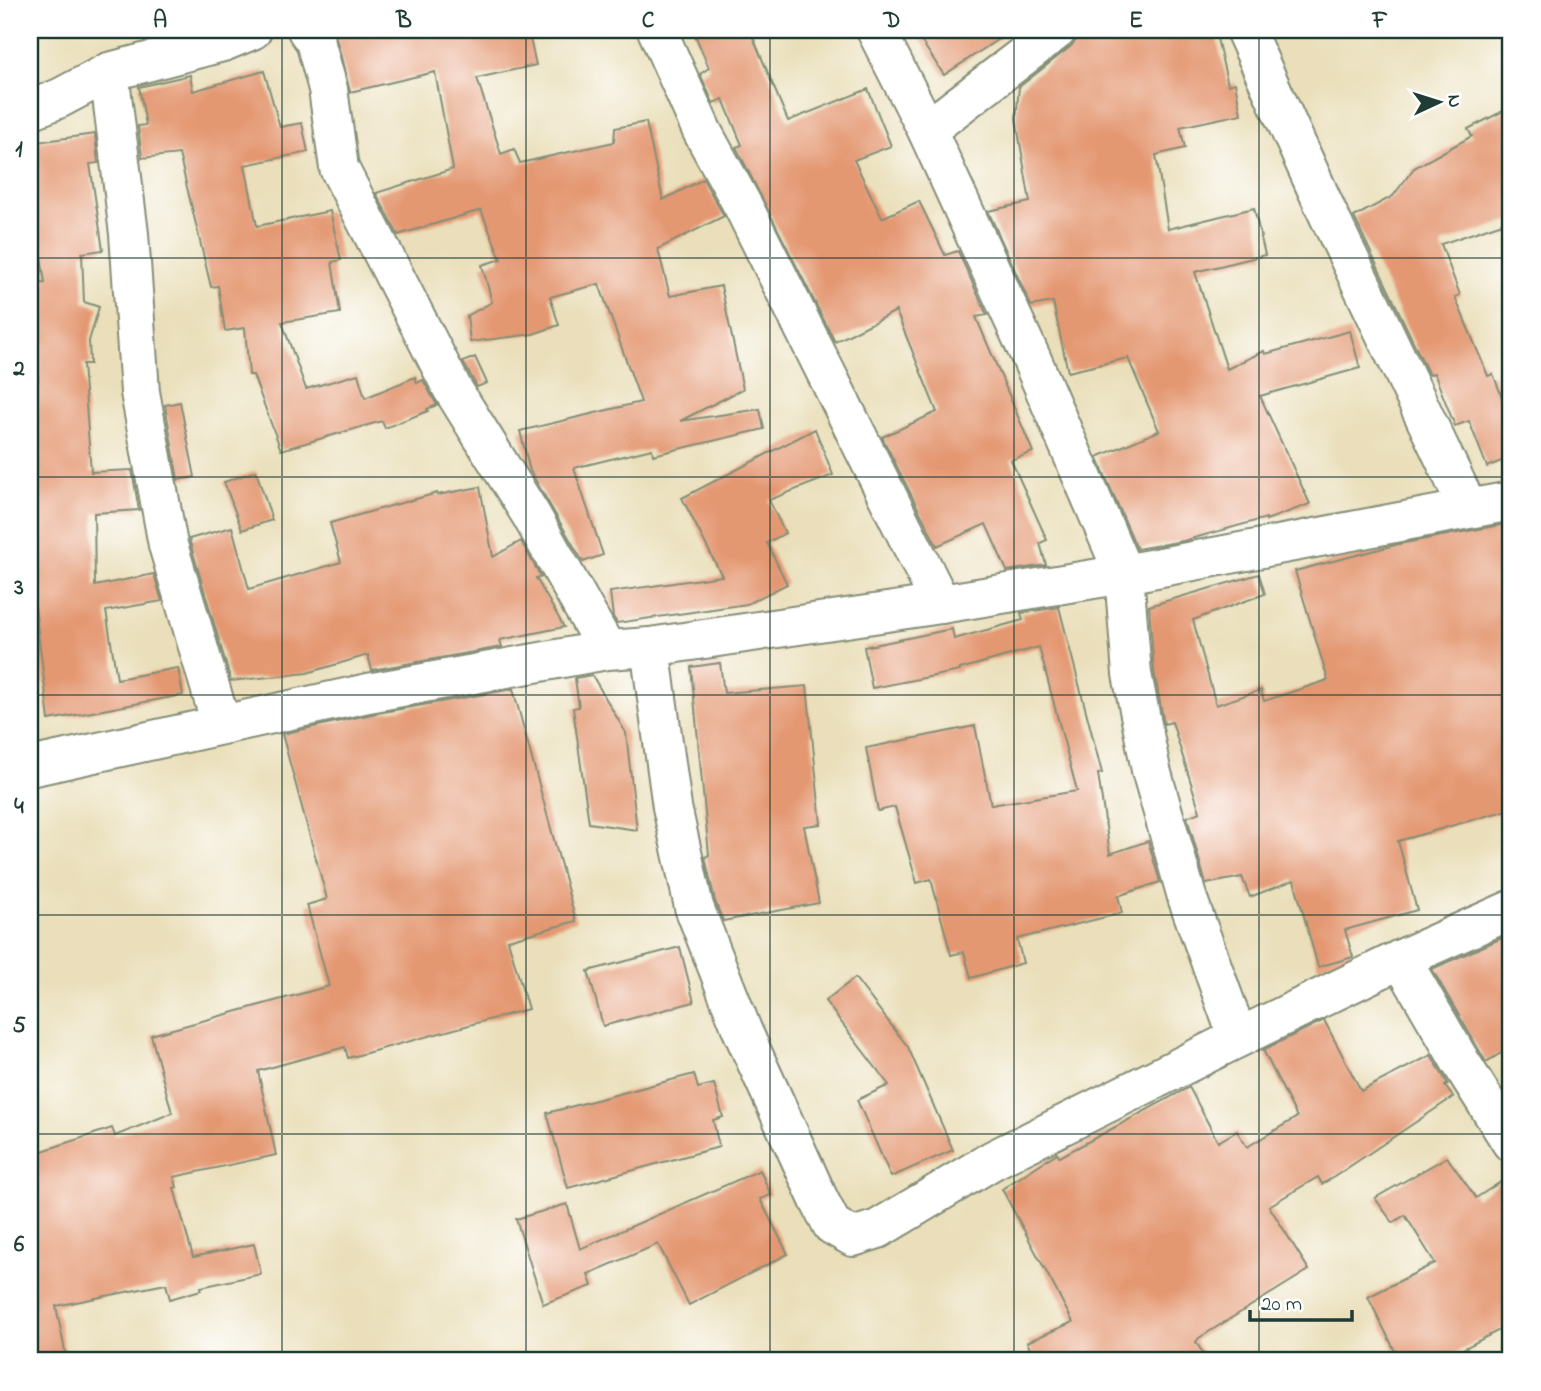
<svg xmlns="http://www.w3.org/2000/svg" width="1541" height="1391" viewBox="0 0 1541 1391" font-family="'Indie Flower',sans-serif">
	<style>
		.building { fill: #e49872 }
		.lines { fill: none; stroke-linecap: round; stroke-linejoin: round }
		.minor-casing { stroke: #848e77; stroke-width: 42 }
		.minor { stroke: #fff; stroke-width: 38 }
		.grid { fill: none; stroke: #1f3d34; stroke-width: 2; stroke-opacity: 0.55 }
		.neatline { fill: none; stroke: #1f3d34; stroke-width: 2.5 }
		.grid-label { font-size: 23px; text-anchor: middle; font-weight: bold; fill: #1f3d34 }
	</style>
	<rect width="100%" height="100%" fill="#fff"/>
	<filter id="ink" filterUnits="userSpaceOnUse"><feTurbulence type="fractalNoise" baseFrequency=".0143" numOctaves="2"/><feDisplacementMap in="SourceGraphic" scale="14" xChannelSelector="R" yChannelSelector="G"/><feConvolveMatrix kernelMatrix="1 2 1 2 8 2 1 2 1" color-interpolation-filters="sRGB"/></filter>
	<filter id="wash" filterUnits="userSpaceOnUse"><feTurbulence type="fractalNoise" baseFrequency=".00686" numOctaves="4" result="noise"/><feDisplacementMap in="SourceGraphic" scale="28" xChannelSelector="R" yChannelSelector="G"/><feGaussianBlur stdDeviation="1.57" result="paint"/><feColorMatrix in="noise" values="0 0 0 0 0 0 0 0 0 0 0 0 0 0 0 0 0 1.4 0 .05"/><feComposite in="paint" operator="in"/></filter>
	<g filter="url(#wash)">
		<rect width="100%" height="100%" fill="#eadfba"/>
		<g id="blocks">
			<!-- building -->
			<g class="building">
				<path d="M 334,30 L 528,30 L 536,65 L 477,78 L 501,154 L 514,149 L 520,163 L 614,142 L 615,128 L 646,122 L 663,200 L 703,179 L 724,216 L 658,249 L 670,296 L 721,286 L 743,389 L 680,421 L 760,409 L 764,429 L 653,455 L 652,449 L 574,468 L 603,555 L 583,562 L 530,471 L 520,431 L 641,402 L 599,284 L 550,297 L 559,325 L 533,334 L 470,342 L 467,316 L 492,302 L 482,265 L 501,259 L 481,210 L 398,235 L 376,193 L 453,169 L 435,72 L 350,92 Z"/>
				<path d="M 693,30 L 750,30 L 788,121 L 868,89 L 891,146 L 854,160 L 882,218 L 919,201 L 945,255 L 958,251 L 987,315 L 976,317 L 1033,452 L 1011,460 L 1047,540 L 1040,543 L 1046,565 L 1007,571 L 986,524 L 937,546 L 882,437 L 937,412 L 896,311 L 835,342 L 736,147 L 742,145 L 723,99 L 713,103 L 700,74 L 709,68 Z"/>
				<path d="M 914,30 L 1012,30 L 944,75 Z"/>
				<path d="M 1078,30 L 1215,30 L 1228,85 L 1235,83 L 1241,114 L 1180,127 L 1185,148 L 1156,155 L 1168,229 L 1254,208 L 1265,255 L 1195,272 L 1227,369 L 1264,351 L 1265,354 L 1350,331 L 1360,368 L 1260,396 L 1310,504 L 1266,520 L 1266,518 L 1183,541 L 1137,549 L 1097,457 L 1159,431 L 1128,358 L 1068,372 L 1053,302 L 1031,306 L 988,211 L 1030,202 L 1016,119 L 1019,87 L 1070,47 L 1077,39 Z"/>
				<path d="M 264,71 L 280,127 L 302,123 L 308,152 L 245,165 L 257,226 L 330,211 L 341,260 L 332,262 L 340,313 L 282,322 L 306,389 L 358,374 L 365,398 L 415,377 L 417,383 L 423,380 L 437,405 L 427,409 L 428,411 L 385,428 L 382,421 L 281,450 L 253,375 L 249,375 L 245,328 L 225,331 L 218,286 L 211,287 L 179,154 L 142,158 L 138,126 L 146,125 L 139,87 L 190,75 L 193,91 Z"/>
				<path d="M 1511,107 L 1511,220 L 1441,244 L 1460,295 L 1455,297 L 1488,376 L 1493,374 L 1511,420 L 1511,457 L 1487,467 L 1469,421 L 1455,426 L 1434,373 L 1429,375 L 1354,217 L 1393,196 L 1414,168 L 1472,136 L 1468,129 Z"/>
				<path d="M 95,134 L 98,163 L 90,164 L 103,250 L 82,253 L 84,302 L 99,307 L 89,341 L 90,364 L 83,364 L 91,472 L 132,470 L 139,510 L 94,513 L 95,586 L 154,574 L 162,601 L 106,611 L 117,679 L 178,668 L 183,695 L 49,720 L 35,607 L 32,607 L 30,381 L 38,380 L 35,284 L 45,283 L 30,182 L 30,143 Z"/>
				<path d="M 475,357 L 487,383 L 477,387 L 463,362 Z"/>
				<path d="M 180,402 L 195,477 L 178,480 L 165,405 Z"/>
				<path d="M 815,429 L 833,475 L 769,500 L 785,533 L 767,543 L 787,584 L 747,604 L 617,623 L 613,617 L 610,592 L 722,576 L 682,498 Z"/>
				<path d="M 256,471 L 272,520 L 242,530 L 224,482 Z"/>
				<path d="M 480,487 L 493,557 L 521,541 L 541,577 L 536,578 L 564,627 L 500,640 L 502,647 L 372,670 L 368,655 L 307,673 L 231,681 L 189,539 L 232,527 L 249,589 L 341,562 L 330,523 L 437,493 L 437,495 Z"/>
				<path d="M 1511,523 L 1511,809 L 1398,841 L 1417,910 L 1345,930 L 1353,957 L 1318,967 L 1294,880 L 1250,897 L 1242,877 L 1206,884 L 1187,817 L 1200,812 L 1172,722 L 1164,724 L 1154,671 L 1149,606 L 1259,574 L 1265,594 L 1193,620 L 1216,705 L 1261,690 L 1264,701 L 1328,680 L 1295,571 L 1399,544 Z"/>
				<path d="M 1059,607 L 1102,773 L 1098,774 L 1110,854 L 1148,841 L 1160,882 L 1118,896 L 1122,913 L 1017,939 L 1023,963 L 971,978 L 964,952 L 951,955 L 931,879 L 917,883 L 895,807 L 878,811 L 866,748 L 975,726 L 991,805 L 1077,791 L 1039,647 L 960,669 L 960,671 L 872,688 L 864,647 L 952,629 L 954,639 L 1023,620 L 1021,613 Z"/>
				<path d="M 720,663 L 724,693 L 807,686 L 821,824 L 804,826 L 819,903 L 723,921 L 715,901 L 705,857 L 709,855 L 691,667 Z"/>
				<path d="M 592,675 L 626,733 L 637,830 L 589,823 L 573,708 L 579,707 L 575,678 Z"/>
				<path d="M 513,689 L 576,921 L 508,940 L 528,1009 L 348,1058 L 345,1047 L 258,1071 L 276,1155 L 174,1177 L 177,1187 L 174,1188 L 193,1257 L 254,1244 L 261,1274 L 201,1287 L 201,1290 L 170,1299 L 166,1284 L 56,1306 L 67,1361 L 30,1361 L 30,1155 L 112,1128 L 115,1136 L 172,1113 L 151,1035 L 329,986 L 307,905 L 327,899 L 282,734 L 372,714 Z"/>
				<path d="M 1511,934 L 1511,1047 L 1486,1062 L 1432,969 Z"/>
				<path d="M 680,947 L 694,1002 L 603,1026 L 588,971 Z"/>
				<path d="M 855,978 L 908,1047 L 953,1150 L 891,1177 L 857,1100 L 889,1085 L 825,1001 Z"/>
				<path d="M 1324,1020 L 1361,1091 L 1431,1055 L 1448,1084 L 1445,1086 L 1453,1097 L 1334,1177 L 1322,1184 L 1318,1177 L 1269,1206 L 1309,1270 L 1199,1338 L 1196,1342 L 1208,1361 L 1035,1361 L 1027,1342 L 1073,1322 L 1002,1189 L 1057,1153 L 1060,1157 L 1189,1087 L 1218,1142 L 1237,1131 L 1247,1147 L 1297,1117 L 1263,1050 Z"/>
				<path d="M 694,1074 L 698,1088 L 714,1084 L 723,1117 L 713,1120 L 719,1147 L 568,1188 L 547,1113 Z"/>
				<path d="M 1447,1157 L 1476,1198 L 1511,1175 L 1511,1324 L 1440,1361 L 1400,1361 L 1368,1297 L 1435,1263 L 1405,1215 L 1393,1223 L 1375,1198 Z"/>
				<path d="M 760,1170 L 771,1195 L 760,1199 L 788,1254 L 689,1305 L 658,1244 L 588,1274 L 592,1286 L 543,1304 L 516,1219 L 567,1204 L 580,1249 Z"/>
			</g>
		</g>
	</g>
	<g filter="url(#ink)">
		<use href="#blocks" fill-opacity="0" stroke="#848e77" stroke-width="2"/>
		<g class="lines">
			<defs>
				<g id="minor">
					<path d="M 307,30 L 315,41 L 328,89 L 339,168 L 452,388 L 531,515 L 607,650"/>
					<path d="M 657,30 L 702,131 L 744,208 L 941,604"/>
					<path d="M 876,30 L 927,130 L 1032,360 L 1124,574 L 1132,674 L 1151,770 L 1187,897 L 1238,1038"/>
					<path d="M 1245,30 L 1328,214 L 1468,508"/>
					<path d="M 109,72 L 129,234 L 140,392 L 168,545 L 221,724"/>
					<path d="M 30,110 L 60,98 L 109,72 L 223,42 L 252,30"/>
					<path d="M 927,130 L 1057,30"/>
					<path d="M 650,647 L 672,807 L 694,907 L 742,1030 L 819,1200 L 832,1225 L 853,1237 L 878,1229 L 993,1160 L 1238,1038 L 1401,959 L 1511,910"/>
					<path d="M 30,767 L 368,693 L 607,650 L 650,647 L 941,604 L 1124,574 L 1511,501"/>
					<path d="M 1401,959 L 1460,1061 L 1511,1142"/>
				</g>
			</defs>
			<!-- minor casing -->
			<use href="#minor" class="minor-casing"/>
			<!-- minor -->
			<use href="#minor" class="minor"/>
		</g>
	</g>
	<!-- grid -->
	<path class="grid" d="M 282,30 L 282,1361M 526,30 L 526,1361M 770,30 L 770,1361M 1014,30 L 1014,1361M 1259,30 L 1259,1361M 30,258 L 1511,258M 30,477 L 1511,477M 30,695 L 1511,695M 30,915 L 1511,915M 30,1134 L 1511,1134"/>
	<!-- margin -->
	<rect width="1541" height="1391" fill="none" stroke="#fff" stroke-width="77"/>
	<!-- north arrow -->
	<g transform="translate(1439 102) rotate(86)" stroke="#ffffff" stroke-width="5" paint-order="stroke">
	<path d="M0-5L12 26L0 18L-12 26Z" fill="#1f3d34"/>
	<text y="-10" font-size="19" font-weight="bold" text-anchor="middle" fill="#1f3d34">N</text>
	</g>
	<!-- scale -->
	<path d="M1250 1310v10h102v-10" fill="none" stroke="#1f3d34" stroke-width="3.5"/>
	<text x="1261" y="1310" font-size="21" fill="#1f3d34" stroke="#ffffff" stroke-width="5" paint-order="stroke">20 m</text>
	<rect x="38" y="38" width="1464" height="1314" class="neatline"/>
	<g class="grid-label">
		<text x="160" y="27">A</text>
		<text x="404" y="27">B</text>
		<text x="648" y="27">C</text>
		<text x="892" y="27">D</text>
		<text x="1136" y="27">E</text>
		<text x="1380" y="27">F</text>
		<text x="19" y="156">1</text>
		<text x="19" y="375">2</text>
		<text x="19" y="594">3</text>
		<text x="19" y="813">4</text>
		<text x="19" y="1032">5</text>
		<text x="19" y="1251">6</text>
	</g>
</svg>
